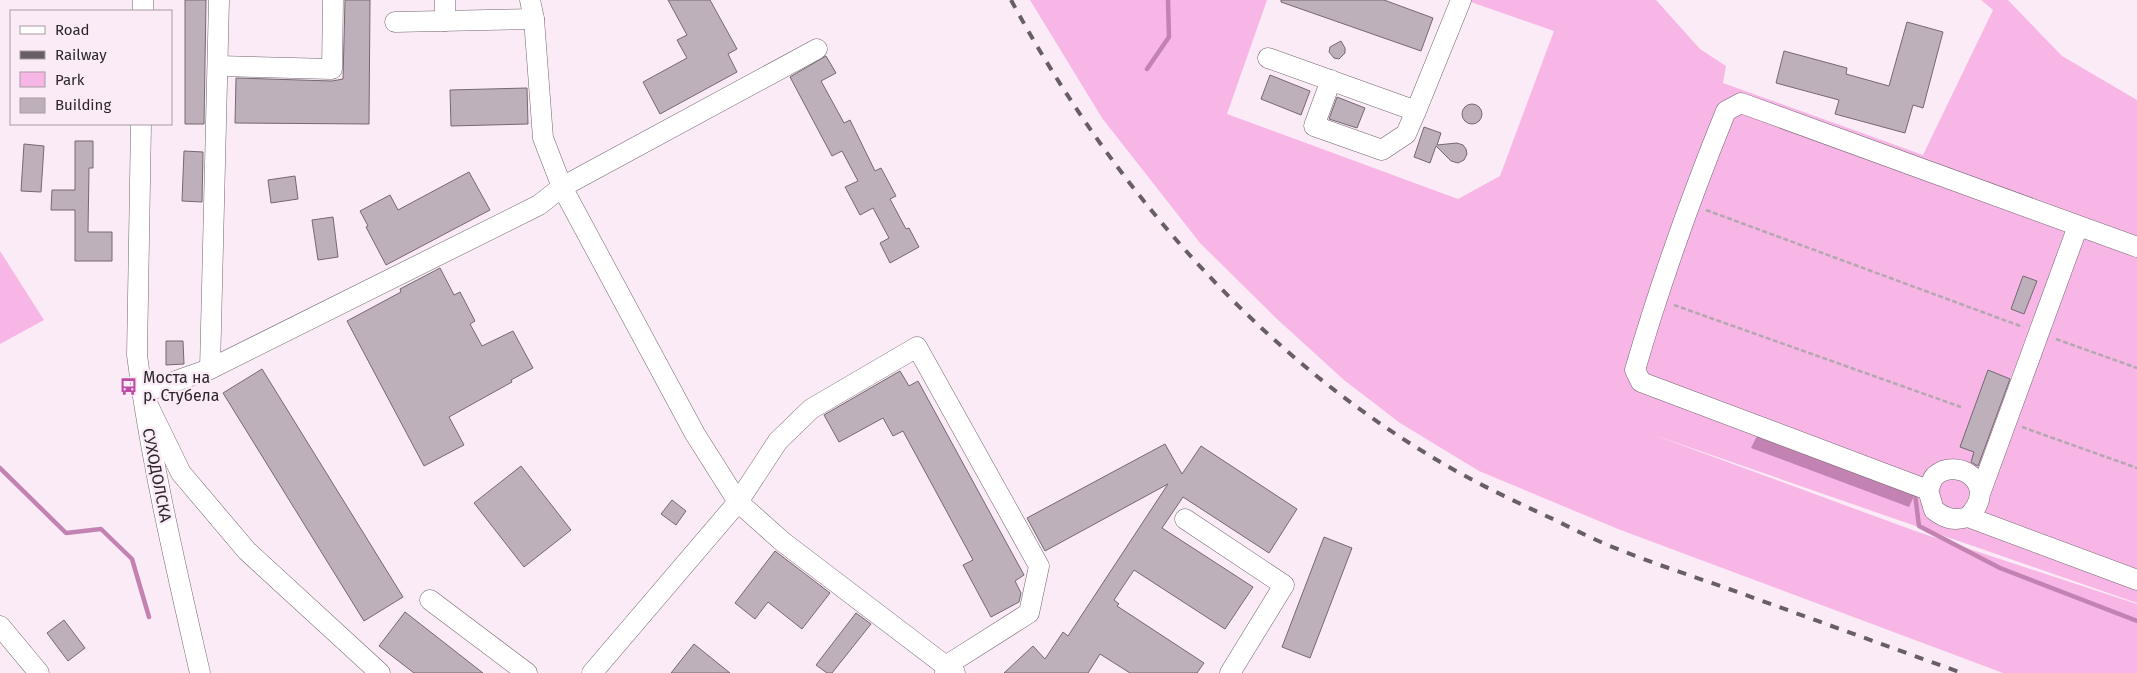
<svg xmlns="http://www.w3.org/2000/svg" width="2137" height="673" viewBox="0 0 2137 673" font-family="'Fira Sans',sans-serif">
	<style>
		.green { fill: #f7b6e6 }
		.water { fill: #c283b2 }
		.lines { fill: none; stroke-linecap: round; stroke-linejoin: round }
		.stream { stroke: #c283b2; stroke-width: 4.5 }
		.building { fill: #beb0ba; stroke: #756871 }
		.minor-casing { stroke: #72656f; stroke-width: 21 }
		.path { stroke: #b3a7b0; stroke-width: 2.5; stroke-dasharray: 5 2.5; stroke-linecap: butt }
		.minor { stroke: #fff; stroke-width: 20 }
		.rail { stroke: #675f65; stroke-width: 4; stroke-dasharray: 9 9; stroke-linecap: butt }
		.labels { text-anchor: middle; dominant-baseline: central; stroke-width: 5; stroke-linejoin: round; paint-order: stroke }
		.poi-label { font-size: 16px; fill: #2b262a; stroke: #fbebf6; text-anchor: start }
		.street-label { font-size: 16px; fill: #2b262a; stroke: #fbebf6 }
	</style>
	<rect width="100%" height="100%" fill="#fbebf6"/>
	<!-- green -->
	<g class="green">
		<path d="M 1030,0 L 1267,0 L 1227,114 L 1458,199 L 1500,176 L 1554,31 L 1465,0 L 1656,0 L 1700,49 L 1726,66 L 1723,83 L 1923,155 L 1993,10 L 1981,0 L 2008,0 L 2062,56 L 2137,100 L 2137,603 L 1651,434 L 1918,532 L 2137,604 L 2137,673 L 2003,673 L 1618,529 L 1479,471 L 1400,423 L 1344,380 L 1277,319 L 1200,243 L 1102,118 Z"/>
		<path d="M 0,251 L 44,320 L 0,344 Z"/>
	</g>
	<!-- water -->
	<path class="water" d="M 1757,436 L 1915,494 L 1909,507 L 1751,448 Z"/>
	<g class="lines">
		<!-- stream -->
		<g class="stream">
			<path d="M 1147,69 L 1169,37 L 1168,0"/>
			<path d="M 0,468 L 66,533 L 101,529 L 132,559 L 149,617"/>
			<path d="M 1915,494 L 1919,526 L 2000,568 L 2137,621"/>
		</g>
	</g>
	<!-- building -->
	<g class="building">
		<path d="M 185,0 L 206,0 L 204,124 L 185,124 Z"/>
		<path d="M 345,0 L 370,0 L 369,124 L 235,123 L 236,78 L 332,81 L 343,79 Z"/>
		<path d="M 668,0 L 710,0 L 737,49 L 728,54 L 737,72 L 660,114 L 643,82 L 687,58 L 677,40 L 687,35 Z"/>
		<path d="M 1281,0 L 1384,0 L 1433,18 L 1421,51 L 1281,2 Z"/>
		<path d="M 1907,22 L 1943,32 L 1923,108 L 1913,105 L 1905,133 L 1835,114 L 1839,100 L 1776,83 L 1784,51 L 1847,68 L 1846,74 L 1889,86 Z"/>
		<path d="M 1341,41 L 1345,48 L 1345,53 L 1339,59 L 1334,58 L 1329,52 L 1330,47 Z"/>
		<path d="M 826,56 L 836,73 L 821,81 L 844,123 L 850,120 L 875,171 L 881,168 L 896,196 L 890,199 L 906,229 L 909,228 L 919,247 L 890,263 L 880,243 L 889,238 L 873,208 L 860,215 L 845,187 L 858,181 L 842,151 L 832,156 L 790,77 Z"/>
		<path d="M 1270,75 L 1310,91 L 1301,115 L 1261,99 Z"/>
		<path d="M 527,88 L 528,124 L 451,126 L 450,90 Z"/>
		<path d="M 1337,97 L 1365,108 L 1357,128 L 1329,119 Z"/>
		<circle cx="1472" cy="114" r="10"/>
		<path d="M 1424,127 L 1441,133 L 1437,145 L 1457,143 L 1463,145 L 1466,149 L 1467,154 L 1464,160 L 1458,163 L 1451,161 L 1436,146 L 1430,163 L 1414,157 Z"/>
		<path d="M 75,141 L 93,141 L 93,168 L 89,168 L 88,232 L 112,232 L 112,261 L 75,261 L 75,210 L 51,210 L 52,190 L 75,190 Z"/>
		<path d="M 24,144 L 44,146 L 41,192 L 21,191 Z"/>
		<path d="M 184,151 L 203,152 L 202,202 L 182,201 Z"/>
		<path d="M 469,172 L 490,210 L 386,265 L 366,227 L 368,226 L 360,211 L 390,195 L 398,210 Z"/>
		<path d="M 295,176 L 298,199 L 271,203 L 268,180 Z"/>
		<path d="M 333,217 L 338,257 L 318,260 L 312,220 Z"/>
		<path d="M 440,268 L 454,295 L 460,292 L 475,321 L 470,324 L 482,346 L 513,331 L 533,368 L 511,380 L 512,382 L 449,417 L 464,445 L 424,466 L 347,321 L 401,292 L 400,289 Z"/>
		<path d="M 2023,276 L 2037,281 L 2024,314 L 2011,309 Z"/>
		<path d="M 166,341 L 183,341 L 184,364 L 166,365 Z"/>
		<path d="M 262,369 L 403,597 L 364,621 L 223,393 Z"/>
		<path d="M 1988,370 L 2010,379 L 1978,466 L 1971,462 L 1974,452 L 1960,447 Z"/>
		<path d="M 900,371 L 909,386 L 918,381 L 1024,575 L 1015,581 L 1021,593 L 1019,602 L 991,617 L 963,565 L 973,560 L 903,431 L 893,436 L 883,418 L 839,442 L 824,415 Z"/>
		<path d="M 1165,444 L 1182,474 L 1201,446 L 1297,509 L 1269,553 L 1183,497 L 1162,528 L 1253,587 L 1225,629 L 1134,570 L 1114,600 L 1119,604 L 1117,606 L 1204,663 L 1197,673 L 1130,673 L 1100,654 L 1088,673 L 1004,673 L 1033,646 L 1045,659 L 1063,632 L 1068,636 L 1168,484 L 1045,551 L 1027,518 Z"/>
		<path d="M 521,466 L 571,530 L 524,567 L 474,503 Z"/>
		<path d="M 672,500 L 686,511 L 676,525 L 661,514 Z"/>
		<path d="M 1324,537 L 1352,548 L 1310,658 L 1282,647 Z"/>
		<path d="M 775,551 L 830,593 L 802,629 L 768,602 L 755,619 L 735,603 Z"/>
		<path d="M 405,612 L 483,673 L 414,673 L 379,646 Z"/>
		<path d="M 856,613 L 871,624 L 832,673 L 827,673 L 816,665 Z"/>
		<path d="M 64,620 L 85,648 L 68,661 L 47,633 Z"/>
		<path d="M 694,644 L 730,673 L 671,673 Z"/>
	</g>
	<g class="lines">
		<defs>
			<g id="minor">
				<path d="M 530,0 L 534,19 L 543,138 L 562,187 L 695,434 L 738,502 L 783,542 L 955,673"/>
				<path d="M 143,11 L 143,0"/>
				<path d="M 445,21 L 445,0"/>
				<path d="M 395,22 L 534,19"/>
				<path d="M 1268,58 L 1416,111 L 1461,0"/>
				<path d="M 219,66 L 332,69 L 333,0"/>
				<path d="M 1331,80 L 1314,126 L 1382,150 L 1406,134 L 1416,111"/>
				<path d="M 141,124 L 137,355 C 151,462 176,568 200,673"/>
				<path d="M 210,369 L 219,0"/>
				<path d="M 1928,490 L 1641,382 L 1635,370 C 1661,281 1691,197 1726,111 L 1741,103 L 2137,247"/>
				<path d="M 1981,491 L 2078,226"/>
				<path d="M 1968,517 C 2001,484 1957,456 1935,476 C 1932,479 1930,486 1928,490 L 1934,510 C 1946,519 1954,521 1968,517 L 2137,580"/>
				<path d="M 1185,519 L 1284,585 L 1230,673"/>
				<path d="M 430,600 L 527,673"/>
				<path d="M 0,626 L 39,673"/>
				<path d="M 380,673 L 247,551 L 181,473 L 142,393 L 210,369 L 539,205 L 562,187 L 817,49"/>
				<path d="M 592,673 L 738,502 L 778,441 L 811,409 L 917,347 L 1039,566 L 1029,613 L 947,665 L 945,673"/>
			</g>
		</defs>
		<!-- minor casing -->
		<use href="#minor" class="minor-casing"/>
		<!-- path -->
		<g class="path">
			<path d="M 1706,210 L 2023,327"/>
			<path d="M 1674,305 L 1961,407"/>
			<path d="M 2056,339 L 2137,368"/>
			<path d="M 2022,427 L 2137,468"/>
		</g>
		<!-- minor -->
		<use href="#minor" class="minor"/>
		<!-- rail -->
		<path class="rail" d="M 1011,0 C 1110,183 1252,349 1432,457 C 1471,481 1514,501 1555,520 C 1573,529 1591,538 1610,546 C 1649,562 1689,575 1729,589 C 1807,617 1884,645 1962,673"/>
	</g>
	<!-- icons -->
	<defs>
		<symbol id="bus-bare" viewBox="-9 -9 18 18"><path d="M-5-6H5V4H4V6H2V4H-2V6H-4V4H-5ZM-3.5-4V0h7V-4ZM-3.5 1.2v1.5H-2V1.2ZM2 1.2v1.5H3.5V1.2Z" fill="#be4ca7" stroke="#fbebf6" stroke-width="2.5" paint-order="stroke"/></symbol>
	</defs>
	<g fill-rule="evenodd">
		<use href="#bus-bare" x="116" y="374" width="25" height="25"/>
	</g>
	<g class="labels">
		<!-- poi labels -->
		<g class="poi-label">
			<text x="143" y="377">Моста на<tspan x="143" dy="18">р. Стубела</tspan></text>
		</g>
		<!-- street labels -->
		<g class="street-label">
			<text transform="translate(157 475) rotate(79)">СУХОДОЛСКА</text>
		</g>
	</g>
	<!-- legend -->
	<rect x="10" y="10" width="162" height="115" fill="#fbebf6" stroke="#a89ca4"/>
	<rect x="20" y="26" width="25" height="8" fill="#ffffff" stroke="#a89ca4"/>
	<text x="55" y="35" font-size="15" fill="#2b262a">Road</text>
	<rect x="20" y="51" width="25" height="8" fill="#675f65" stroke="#a89ca4"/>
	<text x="55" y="60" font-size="15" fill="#2b262a">Railway</text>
	<rect x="20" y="72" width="25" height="15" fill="#f7b6e6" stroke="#a89ca4"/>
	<text x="55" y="85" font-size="15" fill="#2b262a">Park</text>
	<rect x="20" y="98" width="25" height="15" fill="#beb0ba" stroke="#a89ca4"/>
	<text x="55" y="110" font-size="15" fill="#2b262a">Building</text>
</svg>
